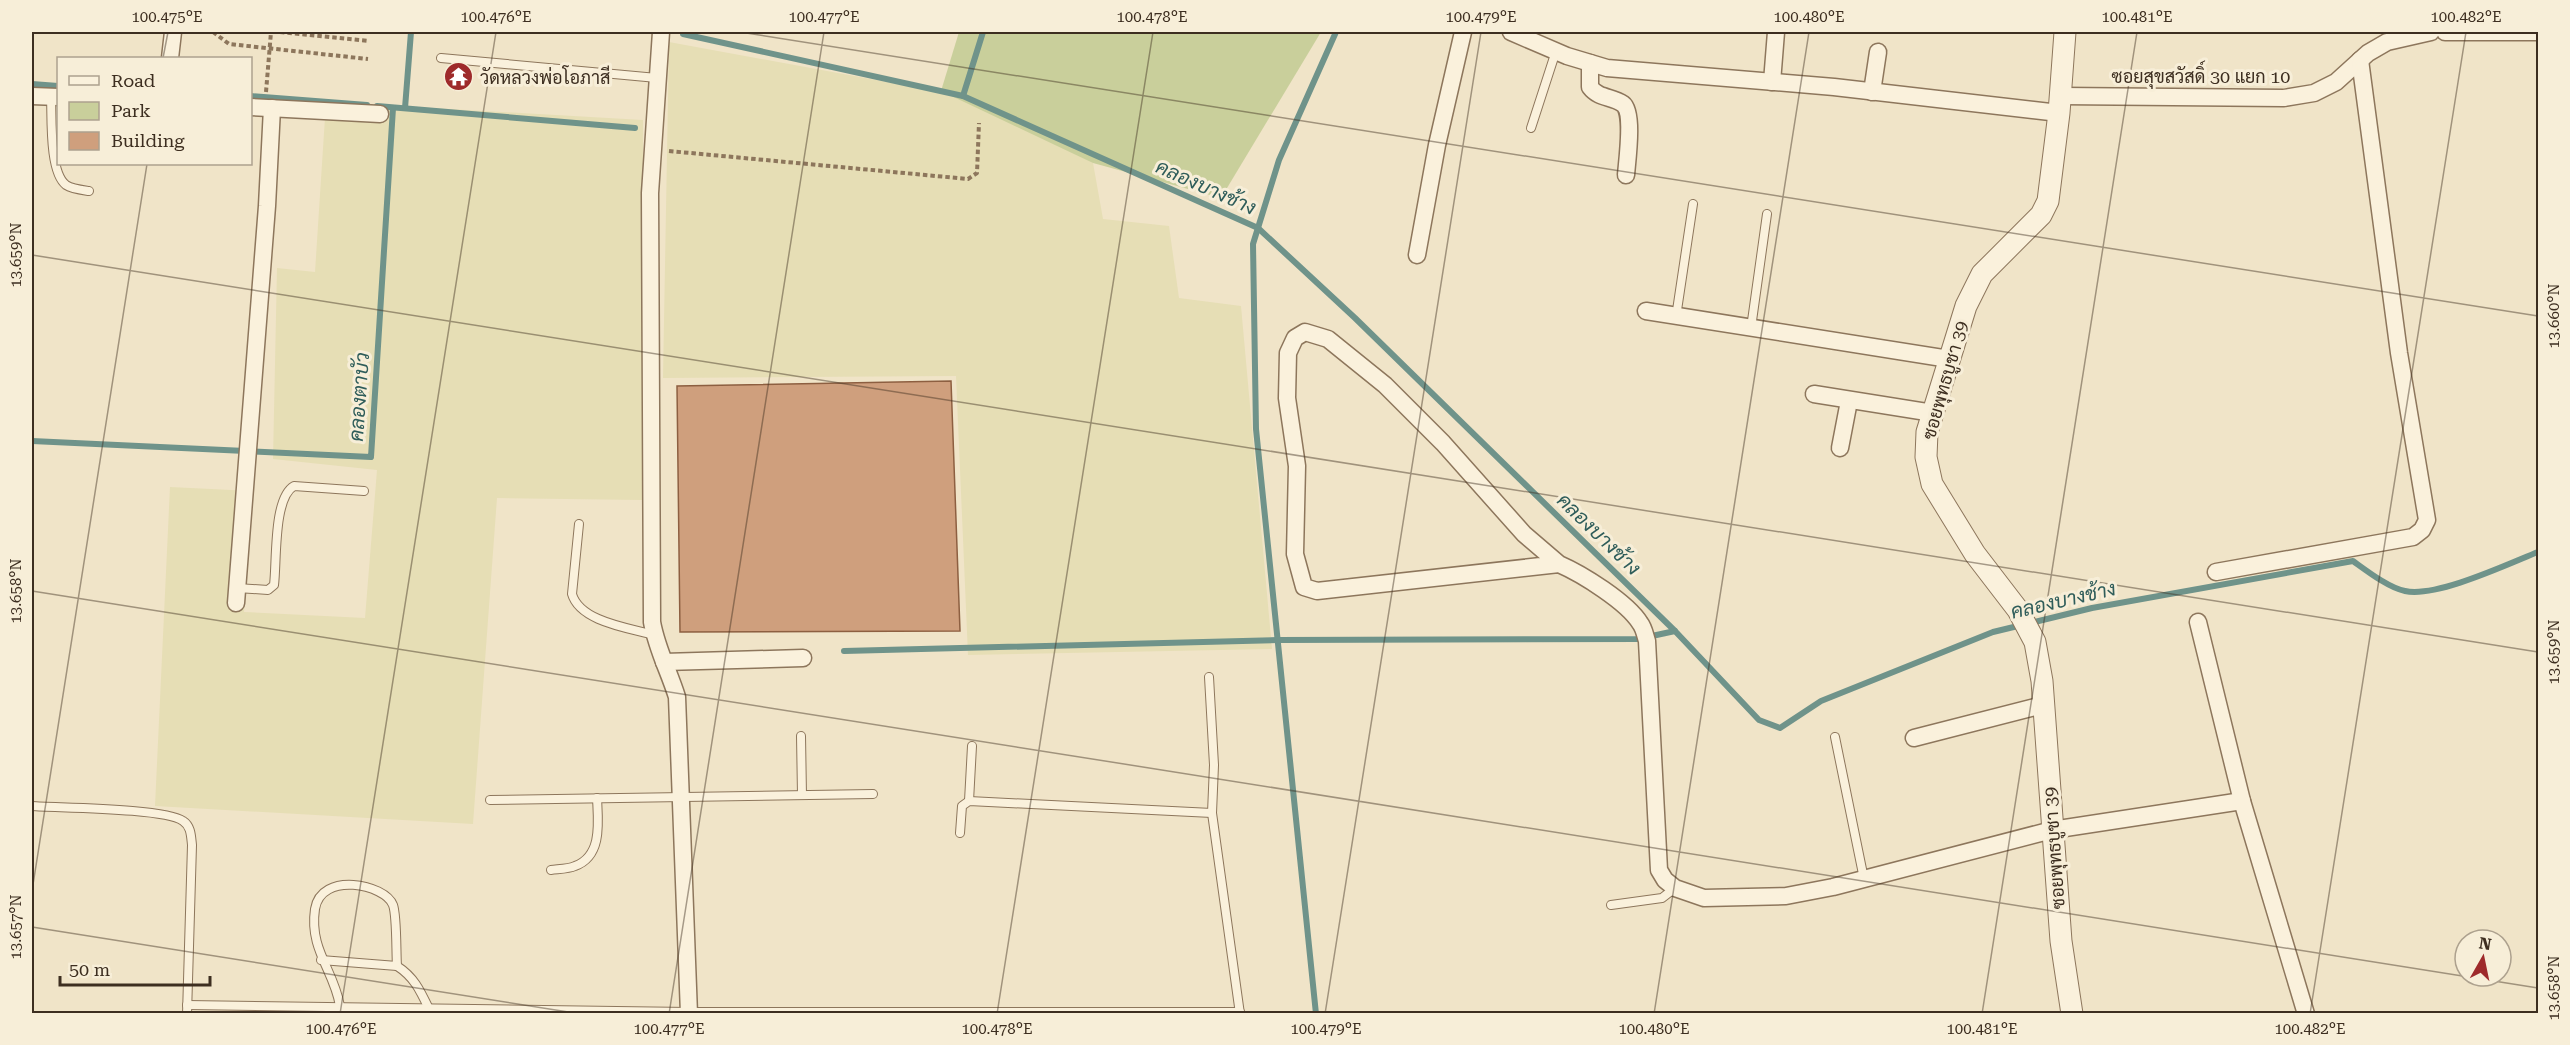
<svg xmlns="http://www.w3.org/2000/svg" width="2570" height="1045" viewBox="0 0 2570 1045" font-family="'Roboto Serif',Sarabun,serif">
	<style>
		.farmland { fill: #e6deb5 }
		.green { fill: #c9cf9b }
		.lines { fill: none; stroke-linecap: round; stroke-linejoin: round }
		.stream { stroke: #6f938a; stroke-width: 6 }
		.building { fill: #cf9f7d; stroke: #8d5f41; stroke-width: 1.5 }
		.service-casing { stroke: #8d765c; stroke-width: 10 }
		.minor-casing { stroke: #8d765c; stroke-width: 19 }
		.tertiary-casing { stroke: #8d765c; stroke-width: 23 }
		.path { stroke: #8d765c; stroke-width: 4; stroke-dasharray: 4.5 3; stroke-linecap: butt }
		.service { stroke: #faf1dc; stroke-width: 8 }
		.minor { stroke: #faf1dc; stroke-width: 16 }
		.tertiary { stroke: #faf1dc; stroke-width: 21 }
		.ticks { fill: none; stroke: #3d2e20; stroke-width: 1.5; stroke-opacity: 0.45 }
		.labels { text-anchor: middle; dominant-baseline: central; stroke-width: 6; stroke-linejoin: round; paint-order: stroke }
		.street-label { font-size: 18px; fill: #3d2e20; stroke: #f7eed8 }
		.poi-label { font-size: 18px; fill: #3d2e20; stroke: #f7eed8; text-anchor: start }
		.water-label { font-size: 20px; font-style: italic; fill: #2f5d5a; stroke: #f7eed8 }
		.neatline { fill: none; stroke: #3d2e20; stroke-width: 2 }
		.ticks-label { font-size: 15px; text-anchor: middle; fill: #3d2e20 }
	</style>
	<rect width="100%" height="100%" fill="#f0e4c8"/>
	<!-- farmland -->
	<g class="farmland">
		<path d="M 669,42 L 963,96 L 1093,163 L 1103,219 L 1169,226 L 1179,298 L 1241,306 L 1272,649 L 968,655 L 956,376 L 663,378 Z"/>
		<path d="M 326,102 L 643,120 L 642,500 L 497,498 L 473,824 L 155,806 L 170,487 L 252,491 L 244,612 L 365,618 L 377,470 L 273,459 L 277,268 L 315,272 Z"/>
	</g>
	<!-- green -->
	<path class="green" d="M 959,32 L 1321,32 L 1221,198 L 1093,163 L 941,91 Z"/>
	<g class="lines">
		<!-- stream -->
		<g class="stream">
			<path d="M 683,34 L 963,96 L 1258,228 L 1355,318 L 1675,631 L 1759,720 L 1780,728 L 1821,701 L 1993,632 L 2092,608 L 2353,561 C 2367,571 2389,588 2405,591 C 2436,598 2508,564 2538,552"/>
			<path d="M 32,84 L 58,86"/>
			<path d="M 250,96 L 367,105"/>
			<path d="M 963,96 L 983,32"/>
			<path d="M 377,106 L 635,128"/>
			<path d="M 405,108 L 411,32"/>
			<path d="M 32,441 L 371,457 L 393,108"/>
			<path d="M 844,651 L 1278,640 L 1638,639 L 1675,631"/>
			<path d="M 1316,1014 L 1256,429 L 1253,244 L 1279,160 L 1336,32"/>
		</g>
	</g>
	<!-- building -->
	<path class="building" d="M 951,381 L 960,631 L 680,632 L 677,386 Z"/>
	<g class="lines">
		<defs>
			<g id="service">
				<path d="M 441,58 L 657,78"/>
				<path d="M 51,97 C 52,117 49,172 66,185 C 72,189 82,190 89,191"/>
				<path d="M 1531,128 L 1556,51"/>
				<path d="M 1676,317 L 1693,204"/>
				<path d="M 1751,328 L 1767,214"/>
				<path d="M 579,524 L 572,594 C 580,622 630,628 654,635"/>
				<path d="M 237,588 L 268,590 L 274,585 C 277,562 273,498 294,486 L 364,491"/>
				<path d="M 1209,677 L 1214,765 L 1212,813 L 1240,1014"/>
				<path d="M 801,736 L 802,795"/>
				<path d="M 1835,737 L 1864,879"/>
				<path d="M 490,800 L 873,794"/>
				<path d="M 969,801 L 972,746"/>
				<path d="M 32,806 C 60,808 165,808 183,821 C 191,826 191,836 192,845 L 187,1014"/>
				<path d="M 960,833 L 962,806 L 969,801 L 1212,813"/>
				<path d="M 551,870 C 558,869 568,869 575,866 C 603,856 598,821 597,798"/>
				<path d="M 1611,905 L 1662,898 L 1675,888"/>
				<path d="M 321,960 L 397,966"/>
				<path d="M 187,1005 L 689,1012 L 1240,1012"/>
				<path d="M 340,1006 C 334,970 309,950 315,909 C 321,871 385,884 393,905 C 397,916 396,952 397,966 C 414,977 420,990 429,1009"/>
			</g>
			<g id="minor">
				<path d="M 661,32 L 650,193 L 652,622 C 657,650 669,671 677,697 L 689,1014"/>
				<path d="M 1511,32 L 1567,56 L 1607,68 L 1834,87 L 2059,113"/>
				<path d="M 2445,32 L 2538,32"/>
				<path d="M 170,58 L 173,32"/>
				<path d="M 1590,63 L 1590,87 C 1599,99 1612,96 1623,104 C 1634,112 1627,162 1626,175"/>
				<path d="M 1772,82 L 1776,32"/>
				<path d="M 1872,92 L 1878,52"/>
				<path d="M 32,96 L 58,97"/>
				<path d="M 2061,96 L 2284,98 L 2314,93 L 2336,82 L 2368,53 L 2387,42 L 2431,32"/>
				<path d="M 250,107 L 380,114"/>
				<path d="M 1417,255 L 1437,145 L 1463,32"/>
				<path d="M 1646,311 L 1949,359"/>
				<path d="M 1814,394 L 1933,413"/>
				<path d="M 1840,448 L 1849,401"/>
				<path d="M 1559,564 L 1524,534 L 1443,443 L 1385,385 L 1328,339 L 1305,332 L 1295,338 L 1288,353 L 1287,398 L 1297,466 L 1295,554 L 1304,587 L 1317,591 L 1559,564 C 1582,574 1627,602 1640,623 C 1644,628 1645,635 1647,641 L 1659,870 L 1665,880 L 1675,888 L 1704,898 L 1786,896 L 1833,887 L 2052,830 L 2242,801"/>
				<path d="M 2216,572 L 2413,537 L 2422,530 L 2427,520 L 2399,353 L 2360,60"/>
				<path d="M 236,603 L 267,206 L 272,108"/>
				<path d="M 2198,622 L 2242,801 L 2306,1014"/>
				<path d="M 664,662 L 803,658"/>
				<path d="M 1914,738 L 2043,705"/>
			</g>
			<path id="tertiary" d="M 2065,32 L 2059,113 L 2048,201 L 2041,215 L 1982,274 L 1966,306 L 1927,432 L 1926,457 L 1932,484 L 1975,554 L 2018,610 L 2035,642 L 2042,681 L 2061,941 L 2072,1014"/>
		</defs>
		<!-- service casing -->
		<use href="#service" class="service-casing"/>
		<!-- minor casing -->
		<use href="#minor" class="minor-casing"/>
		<!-- tertiary casing -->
		<use href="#tertiary" class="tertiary-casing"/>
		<!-- path -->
		<g class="path">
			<path d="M 213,32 L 229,44 L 368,59"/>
			<path d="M 280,32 L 369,41"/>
			<path d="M 266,92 L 271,32"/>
			<path d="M 669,151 L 968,179 L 977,173 L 979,123"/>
		</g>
		<!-- service -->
		<use href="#service" class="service"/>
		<!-- minor -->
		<use href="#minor" class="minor"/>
		<!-- tertiary -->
		<use href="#tertiary" class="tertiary"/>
	</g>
	<!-- ticks -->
	<path class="ticks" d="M 740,32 L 2538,316M 163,58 L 168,32M 32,255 L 2538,652M 32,591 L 2538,988M 32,891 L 147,164M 32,927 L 581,1014M 340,1014 L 496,32M 669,1014 L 824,32M 997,1014 L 1153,32M 1325,1014 L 1481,32M 1654,1014 L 1809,32M 1982,1014 L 2137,32M 2310,1014 L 2466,32"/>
	<!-- icons -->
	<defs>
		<symbol id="temple-disc" viewBox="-11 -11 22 22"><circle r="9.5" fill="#9e2a2b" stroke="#f7eed8"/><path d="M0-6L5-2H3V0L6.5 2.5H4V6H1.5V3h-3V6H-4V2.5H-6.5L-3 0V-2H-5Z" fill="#fff"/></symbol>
	</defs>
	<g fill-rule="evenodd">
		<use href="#temple-disc" x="442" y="60" width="33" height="33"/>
	</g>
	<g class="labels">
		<!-- street labels -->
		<g class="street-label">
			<text x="2201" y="76">ซอยสุขสวัสดิ์ 30 แยก 10</text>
			<text transform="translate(1945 380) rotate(-74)">ซอยพุทธบูชา 39</text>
			<text transform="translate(2054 848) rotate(-94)">ซอยพุทธบูชา 39</text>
		</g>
		<!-- poi labels -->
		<g class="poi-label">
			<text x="480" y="77">วัดหลวงพ่อโอภาสี</text>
		</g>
		<!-- water labels -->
		<g class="water-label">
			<text transform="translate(1206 187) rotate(24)">คลองบางช้าง</text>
			<text transform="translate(359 397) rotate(-86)">คลองตาบัว</text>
			<text transform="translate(1599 534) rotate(44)">คลองบางช้าง</text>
			<text transform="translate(2063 600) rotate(-13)">คลองบางช้าง</text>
		</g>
	</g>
	<!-- border -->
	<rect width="2570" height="1045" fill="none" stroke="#f7eed8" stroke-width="66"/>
	<!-- legend -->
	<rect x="57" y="57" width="195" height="108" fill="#f7eed8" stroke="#ada18e" stroke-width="1.5"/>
	<rect x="69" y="76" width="30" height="9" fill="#faf1dc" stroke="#ada18e" stroke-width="1.5"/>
	<text x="111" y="87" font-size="18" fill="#3d2e20">Road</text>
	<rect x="69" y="102" width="30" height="18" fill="#c9cf9b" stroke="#ada18e" stroke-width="1.5"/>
	<text x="111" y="117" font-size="18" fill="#3d2e20">Park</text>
	<rect x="69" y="132" width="30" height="18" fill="#cf9f7d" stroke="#ada18e" stroke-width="1.5"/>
	<text x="111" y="147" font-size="18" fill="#3d2e20">Building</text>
	<!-- north arrow -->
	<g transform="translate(2483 958) rotate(9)"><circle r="28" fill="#f7eed8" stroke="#ada18e" stroke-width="1.5"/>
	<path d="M0-4.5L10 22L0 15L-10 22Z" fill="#9e2a2b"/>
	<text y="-9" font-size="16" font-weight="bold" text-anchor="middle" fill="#3d2e20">N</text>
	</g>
	<!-- scale -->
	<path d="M60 976v9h150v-9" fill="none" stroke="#3d2e20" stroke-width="3"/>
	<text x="69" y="976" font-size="18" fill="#3d2e20" stroke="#f7eed8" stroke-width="4.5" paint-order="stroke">50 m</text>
	<rect x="33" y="33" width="2504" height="979" class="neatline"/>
	<g class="ticks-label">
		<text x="167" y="22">100.475°E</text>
		<text x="496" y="22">100.476°E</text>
		<text x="824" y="22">100.477°E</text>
		<text x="1152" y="22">100.478°E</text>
		<text x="1481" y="22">100.479°E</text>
		<text x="1809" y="22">100.480°E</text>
		<text x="2137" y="22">100.481°E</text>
		<text x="2466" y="22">100.482°E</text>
		<text transform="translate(16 255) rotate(-90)" y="5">13.659°N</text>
		<text transform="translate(2554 316) rotate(-90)" y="5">13.660°N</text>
		<text transform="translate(16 591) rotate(-90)" y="5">13.658°N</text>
		<text transform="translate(2554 652) rotate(-90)" y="5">13.659°N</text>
		<text transform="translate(16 927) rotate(-90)" y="5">13.657°N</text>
		<text transform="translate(2554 988) rotate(-90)" y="5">13.658°N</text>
		<text x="341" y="1034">100.476°E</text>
		<text x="669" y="1034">100.477°E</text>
		<text x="997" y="1034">100.478°E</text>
		<text x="1326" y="1034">100.479°E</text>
		<text x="1654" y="1034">100.480°E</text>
		<text x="1982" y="1034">100.481°E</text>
		<text x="2310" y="1034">100.482°E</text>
	</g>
</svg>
